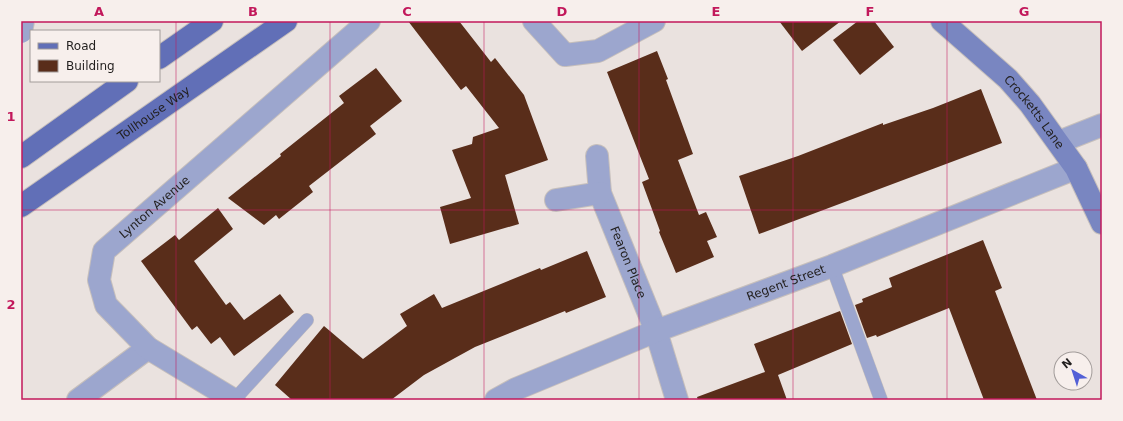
<svg xmlns="http://www.w3.org/2000/svg" width="1123" height="421" viewBox="0 0 1123 421" font-family="'DejaVu Sans',sans-serif">
	<style>
		.building { fill: #592d1a }
		.lines { fill: none; stroke-linecap: round; stroke-linejoin: round }
		.lane-casing { stroke: #c6bfbc; stroke-width: 14 }
		.street-casing { stroke: #c6bfbc; stroke-width: 24 }
		.secondary-casing { stroke: #c6bfbc; stroke-width: 24 }
		.primary-casing { stroke: #c6bfbc; stroke-width: 24 }
		.lane { stroke: #9ca6ce; stroke-width: 13 }
		.street { stroke: #9ca6ce; stroke-width: 22 }
		.secondary { stroke: #7986c1; stroke-width: 22 }
		.primary { stroke: #616fb7; stroke-width: 22 }
		.rail-casing { stroke: #827c7a; stroke-width: 4.5 }
		.rail { stroke: #f7efec; stroke-width: 3; stroke-dasharray: 9; stroke-linecap: butt }
		.street-bridge-casing { stroke: #c6bfbc; stroke-width: 24; stroke-linecap: butt }
		.street-bridge { stroke: #9ca6ce; stroke-width: 22 }
		.grid { fill: none; stroke: #c2185b; stroke-width: 1; stroke-opacity: 0.55 }
		.labels { text-anchor: middle; dominant-baseline: central; stroke-width: 4; stroke-linejoin: round; paint-order: stroke }
		.street-label { font-size: 12px; fill: #221f1e; stroke: #f7efec }
		.neatline { fill: none; stroke: #c2185b; stroke-width: 1.5 }
		.grid-label { font-size: 13px; text-anchor: middle; font-weight: bold; fill: #c2185b }
	</style>
	<rect width="100%" height="100%" fill="#eae2df"/>
	<!-- building -->
	<g class="building">
		<path d="M 408,21 L 459,21 L 491,62 L 495,58 L 524,95 L 548,160 L 505,175 L 519,224 L 450,244 L 440,207 L 471,198 L 452,150 L 472,144 L 473,137 L 499,128 L 466,86 L 461,90 Z"/>
		<path d="M 779,21 L 841,21 L 802,51 Z"/>
		<path d="M 858,21 L 874,21 L 894,47 L 860,75 L 833,40 Z"/>
		<path d="M 657,51 L 668,79 L 666,80 L 693,154 L 678,160 L 699,215 L 706,212 L 717,237 L 707,241 L 714,257 L 676,273 L 659,232 L 660,231 L 642,182 L 649,179 L 607,72 Z"/>
		<path d="M 376,68 L 402,101 L 370,126 L 376,134 L 309,186 L 313,192 L 279,219 L 276,215 L 264,225 L 228,198 L 281,156 L 280,154 L 344,103 L 339,96 Z"/>
		<path d="M 981,89 L 1002,143 L 759,234 L 739,176 L 798,156 L 883,123 L 883,125 L 933,108 Z"/>
		<path d="M 218,208 L 233,229 L 194,261 L 226,305 L 230,302 L 244,320 L 280,294 L 294,312 L 234,356 L 220,337 L 211,344 L 197,326 L 192,330 L 141,261 L 175,235 L 179,240 Z"/>
		<path d="M 983,240 L 1002,288 L 995,291 L 1037,400 L 984,400 L 949,308 L 877,337 L 876,335 L 867,338 L 855,305 L 863,302 L 862,299 L 892,287 L 889,278 Z"/>
		<path d="M 587,251 L 606,297 L 566,313 L 565,311 L 475,347 L 424,375 L 391,400 L 292,400 L 275,385 L 324,326 L 363,359 L 407,326 L 400,314 L 434,294 L 442,308 L 540,268 L 541,270 Z"/>
		<path d="M 840,311 L 852,344 L 778,375 L 787,400 L 698,400 L 697,397 L 765,372 L 754,344 Z"/>
	</g>
	<g class="lines">
		<defs>
			<g id="lane">
				<path d="M 832,266 L 881,400"/>
				<path d="M 234,400 L 307,320"/>
			</g>
			<g id="street">
				<path d="M 534,21 L 565,55 L 598,51 L 654,21"/>
				<path d="M 1059,142 L 1102,125"/>
				<path id="s1" d="M 597,156 L 600,193 L 656,331 L 677,400"/>
				<path d="M 556,200 L 600,193"/>
				<path d="M 78,400 L 148,348"/>
				<path id="s2" d="M 234,400 L 148,348 L 106,305 L 99,280 L 104,251 L 369,21"/>
				<path id="s3" d="M 496,400 L 516,389 L 656,331 L 832,266 L 1076,168"/>
			</g>
			<g id="secondary">
				<path id="s4" d="M 942,21 L 1008,79 L 1030,104 L 1076,168 L 1102,223"/>
			</g>
			<g id="primary">
				<path d="M 159,58 L 212,21"/>
				<path d="M 21,157 L 127,81"/>
				<path id="s5" d="M 21,206 L 286,21"/>
			</g>
		</defs>
		<!-- lane casing -->
		<use href="#lane" class="lane-casing"/>
		<!-- street casing -->
		<use href="#street" class="street-casing"/>
		<!-- secondary casing -->
		<use href="#secondary" class="secondary-casing"/>
		<!-- primary casing -->
		<use href="#primary" class="primary-casing"/>
		<!-- lane -->
		<use href="#lane" class="lane"/>
		<!-- street -->
		<use href="#street" class="street"/>
		<!-- secondary -->
		<use href="#secondary" class="secondary"/>
		<!-- primary -->
		<use href="#primary" class="primary"/>
		<defs>
			<path id="rail" d="M 21,24 L 26,21"/>
		</defs>
		<!-- rail casing -->
		<use href="#rail" class="rail-casing"/>
		<!-- rail -->
		<use href="#rail" class="rail"/>
		<defs>
			<path id="street-bridge" d="M 21,32 L 23,21"/>
		</defs>
		<!-- street-bridge casing -->
		<use href="#street-bridge" class="street-bridge-casing"/>
		<!-- street-bridge -->
		<use href="#street-bridge" class="street-bridge"/>
	</g>
	<!-- grid -->
	<path class="grid" d="M 176,21 L 176,400M 330,21 L 330,400M 484,21 L 484,400M 639,21 L 639,400M 793,21 L 793,400M 947,21 L 947,400M 21,210 L 1102,210"/>
	<g class="labels">
		<!-- street labels -->
		<g class="street-label">
			<text stroke="none"><textPath href="#s4" startOffset="130">Crocketts Lane</textPath></text>
			<text stroke="none"><textPath href="#s5" startOffset="162">Tollhouse Way</textPath></text>
			<text stroke="none"><textPath href="#s2" startOffset="283">Lynton Avenue</textPath></text>
			<text stroke="none"><textPath href="#s1" startOffset="112">Fearon Place</textPath></text>
			<text stroke="none"><textPath href="#s3" startOffset="313">Regent Street</textPath></text>
		</g>
	</g>
	<!-- border -->
	<rect width="1123" height="421" fill="none" stroke="#f7efec" stroke-width="44"/>
	<!-- legend -->
	<rect x="30" y="30" width="130" height="52" fill="#f7efec" stroke="#a29c9a"/>
	<rect x="38" y="43" width="20" height="6" fill="#616fb7" stroke="#a29c9a"/>
	<text x="66" y="50" font-size="12" fill="#221f1e">Road</text>
	<rect x="38" y="60" width="20" height="12" fill="#592d1a" stroke="#a29c9a"/>
	<text x="66" y="70" font-size="12" fill="#221f1e">Building</text>
	<!-- north arrow -->
	<g transform="translate(1073 371) rotate(321)"><circle r="19" fill="#f7efec" stroke="#a29c9a"/>
	<path d="M0-3L7 15L0 10L-7 15Z" fill="#5360d6"/>
	<text y="-6" font-size="11" font-weight="bold" text-anchor="middle" fill="#221f1e">N</text>
	</g>
	<rect x="22" y="22" width="1079" height="377" class="neatline"/>
	<g class="grid-label">
		<text x="99" y="16">A</text>
		<text x="253" y="16">B</text>
		<text x="407" y="16">C</text>
		<text x="562" y="16">D</text>
		<text x="716" y="16">E</text>
		<text x="870" y="16">F</text>
		<text x="1024" y="16">G</text>
		<text x="11" y="121">1</text>
		<text x="11" y="309">2</text>
	</g>
</svg>
